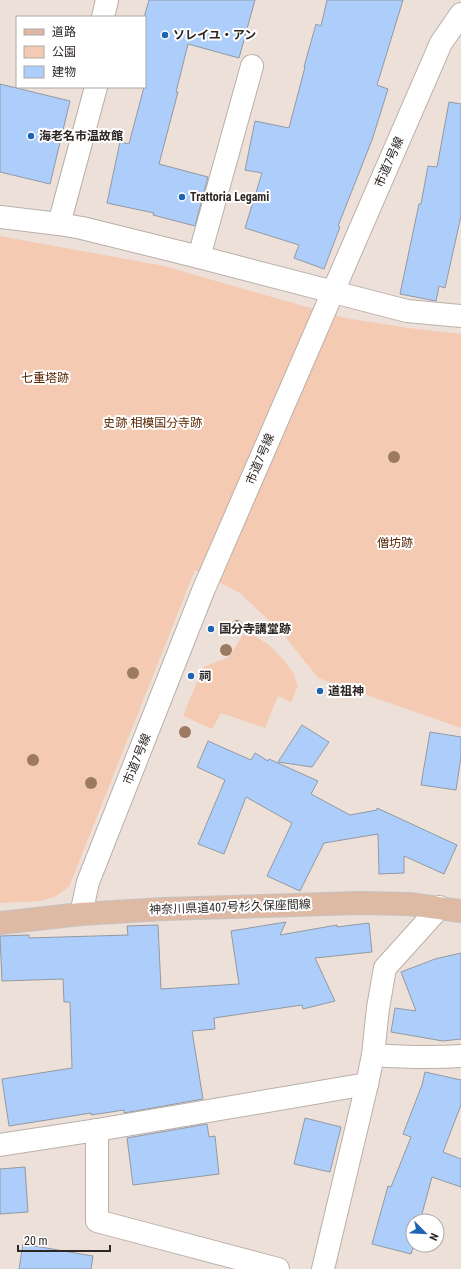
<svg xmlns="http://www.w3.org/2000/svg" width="461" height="1269" viewBox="0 0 461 1269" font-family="'Roboto Condensed','Noto Sans JP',sans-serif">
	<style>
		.green { fill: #f5cab3 }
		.building { fill: #adcefa; stroke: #9299a3 }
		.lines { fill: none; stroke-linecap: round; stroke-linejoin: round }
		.minor-casing { stroke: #bbafa8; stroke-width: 24 }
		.major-casing { stroke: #c4c3c2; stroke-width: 24 }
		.minor { stroke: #fff; stroke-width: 22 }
		.major { stroke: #deb9a4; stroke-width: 22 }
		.tree { fill: #9c7a62 }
		.poi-dot { fill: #1f63b4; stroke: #fff; stroke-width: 1.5 }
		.labels { text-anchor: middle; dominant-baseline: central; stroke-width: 4; stroke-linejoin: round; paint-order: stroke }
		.poi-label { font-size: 12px; font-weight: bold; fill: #2c2725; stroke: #fff; text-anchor: start }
		.street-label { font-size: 12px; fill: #2c2725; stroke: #fff }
		.park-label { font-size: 12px; fill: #5a2600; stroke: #fff }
	</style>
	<rect width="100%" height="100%" fill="#ede0d9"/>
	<!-- green -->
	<g class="green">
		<path d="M 0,236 L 164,266 L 345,318 L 408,328 L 461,334 L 461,728 L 318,678 L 283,634 L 240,593 L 195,570 L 69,887 L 56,896 L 41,901 L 0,903 Z"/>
		<path d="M 246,630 L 269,645 L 282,658 L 293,672 L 298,686 L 291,702 L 278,696 L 265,728 L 221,713 L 212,729 L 183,716 L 203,667 L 229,657 Z"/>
	</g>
	<!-- building -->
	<g class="building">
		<path d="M 149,0 L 255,0 L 239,58 L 188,44 L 176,92 L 178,92 L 159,164 L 208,177 L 195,226 L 153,215 L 154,213 L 107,203 L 120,142 L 129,144 L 144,87 L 145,87 L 145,14 Z"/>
		<path d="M 327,0 L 403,0 L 377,85 L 388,89 L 372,140 L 338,226 L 340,227 L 324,269 L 294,258 L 299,245 L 245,228 L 262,173 L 245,170 L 255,121 L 289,128 L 305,67 L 304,67 L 316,24 L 321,26 Z"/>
		<path d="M 0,84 L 70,101 L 50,184 L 0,172 Z"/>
		<path d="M 449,102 L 461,104 L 461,216 L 445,288 L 439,286 L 436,301 L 400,294 L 419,204 L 421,204 L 428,166 L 437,167 Z"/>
		<path d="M 302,725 L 329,742 L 312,767 L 278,762 Z"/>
		<path d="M 430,732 L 461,737 L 461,757 L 456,790 L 421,785 Z"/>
		<path d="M 208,741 L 251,760 L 255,753 L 268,761 L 269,759 L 318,781 L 311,794 L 350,815 L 377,810 L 377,808 L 457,845 L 444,874 L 404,856 L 404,873 L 379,874 L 378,834 L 324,843 L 300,891 L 267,876 L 292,823 L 246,797 L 224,854 L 198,844 L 225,780 L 197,767 Z"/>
		<path d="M 286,922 L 280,935 L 337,925 L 337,927 L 369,923 L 372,952 L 315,958 L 335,1001 L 303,1009 L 302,1005 L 214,1018 L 215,1029 L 192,1031 L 203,1099 L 124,1113 L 124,1110 L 91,1115 L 91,1113 L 9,1126 L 2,1079 L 72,1068 L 70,1002 L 64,1002 L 63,979 L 2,981 L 0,936 L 29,935 L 29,938 L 128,935 L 127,926 L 158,925 L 161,989 L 239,984 L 231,931 Z"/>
		<path d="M 461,953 L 461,1039 L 443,1041 L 391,1032 L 395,1008 L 416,1011 L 401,972 L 435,959 Z"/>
		<path d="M 425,1072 L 461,1080 L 461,1105 L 443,1152 L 461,1159 L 461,1187 L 432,1177 L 420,1221 L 413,1221 L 414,1245 L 411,1254 L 372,1244 L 388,1186 L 391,1187 L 411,1137 L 403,1134 L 422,1085 Z"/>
		<path d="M 305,1118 L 341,1127 L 330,1172 L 294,1164 Z"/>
		<path d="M 207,1124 L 209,1137 L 215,1136 L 219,1174 L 133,1185 L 127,1138 Z"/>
		<path d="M 25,1167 L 28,1212 L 0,1214 L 0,1169 Z"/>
		<path d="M 23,1244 L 93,1256 L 91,1269 L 19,1269 Z"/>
	</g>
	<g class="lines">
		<defs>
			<g id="minor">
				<path d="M 103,17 L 107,0"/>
				<path d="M 0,217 L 59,224 L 82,228 L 199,257 L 407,311 L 461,316"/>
				<path d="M 59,224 L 96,87"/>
				<path d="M 199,257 L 252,66"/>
				<path d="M 81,914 L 88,882 L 203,591 L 441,43 L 461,14"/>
				<path d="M 373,1055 C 402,1057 431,1058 461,1056"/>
				<path d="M 97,1130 L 97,1221 L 278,1269"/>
				<path d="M 0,1145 L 97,1130 L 367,1084"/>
				<path d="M 323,1269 L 367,1084 L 373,1055 L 378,1008 L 385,968 L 440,907"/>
			</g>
			<path id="major" d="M 0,923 L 81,914 L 164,909 L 359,903 L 409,904 L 461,911"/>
		</defs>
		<!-- minor casing -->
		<use href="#minor" class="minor-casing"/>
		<!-- major casing -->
		<use href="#major" class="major-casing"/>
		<!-- minor -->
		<use href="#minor" class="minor"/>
		<!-- major -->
		<use href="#major" class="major"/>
	</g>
	<!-- trees -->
	<g class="tree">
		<circle cx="394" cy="457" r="6"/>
		<circle cx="237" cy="626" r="6"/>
		<circle cx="226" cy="650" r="6"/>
		<circle cx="133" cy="673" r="6"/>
		<circle cx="185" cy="732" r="6"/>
		<circle cx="33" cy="760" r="6"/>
		<circle cx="91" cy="783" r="6"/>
	</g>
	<!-- markers -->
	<g class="poi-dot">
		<circle cx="165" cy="35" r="4"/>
		<circle cx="31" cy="136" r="4"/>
		<circle cx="182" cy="197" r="4"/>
		<circle cx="211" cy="629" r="4"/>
		<circle cx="191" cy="676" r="4"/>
		<circle cx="320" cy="691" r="4"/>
	</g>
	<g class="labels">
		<!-- poi labels -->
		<g class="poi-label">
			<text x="173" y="35">ソレイユ・アン</text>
			<text x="39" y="136">海老名市温故館</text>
			<text x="190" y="197">Trattoria Legami</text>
			<text x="219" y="629">国分寺講堂跡</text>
			<text x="199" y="676">祠</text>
			<text x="328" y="691">道祖神</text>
		</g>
		<!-- street labels -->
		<g class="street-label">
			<text transform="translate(389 162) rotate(-66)">市道7号線</text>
			<text transform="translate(260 459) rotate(-67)">市道7号線</text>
			<text transform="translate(137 759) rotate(-68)">市道7号線</text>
			<text transform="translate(230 907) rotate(-2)">神奈川県道407号杉久保座間線</text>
		</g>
		<!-- park labels -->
		<g class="park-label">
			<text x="45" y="378">七重塔跡</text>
			<text x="153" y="423">史跡 相模国分寺跡</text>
			<text x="395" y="543">僧坊跡</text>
		</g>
	</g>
	<!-- legend -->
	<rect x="16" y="16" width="130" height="72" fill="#ffffff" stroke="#aba9a8"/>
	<rect x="24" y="29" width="20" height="6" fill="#deb9a4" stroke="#aba9a8"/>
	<text x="52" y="36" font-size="12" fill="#2c2725">道路</text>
	<rect x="24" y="46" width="20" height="12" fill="#f5cab3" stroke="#aba9a8"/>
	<text x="52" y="56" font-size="12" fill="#2c2725">公園</text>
	<rect x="24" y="66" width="20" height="12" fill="#adcefa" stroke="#aba9a8"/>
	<text x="52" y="76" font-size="12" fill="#2c2725">建物</text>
	<!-- north arrow -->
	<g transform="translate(425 1233) rotate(114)"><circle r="19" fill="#ffffff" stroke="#aba9a8"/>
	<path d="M0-3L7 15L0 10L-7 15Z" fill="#1f63b4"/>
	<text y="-6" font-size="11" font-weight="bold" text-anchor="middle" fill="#2c2725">N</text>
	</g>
	<!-- scale -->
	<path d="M18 1245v6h92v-6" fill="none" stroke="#2c2725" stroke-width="2"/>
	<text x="24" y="1245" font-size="12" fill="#2c2725" stroke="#ffffff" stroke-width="3" paint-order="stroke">20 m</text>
</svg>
